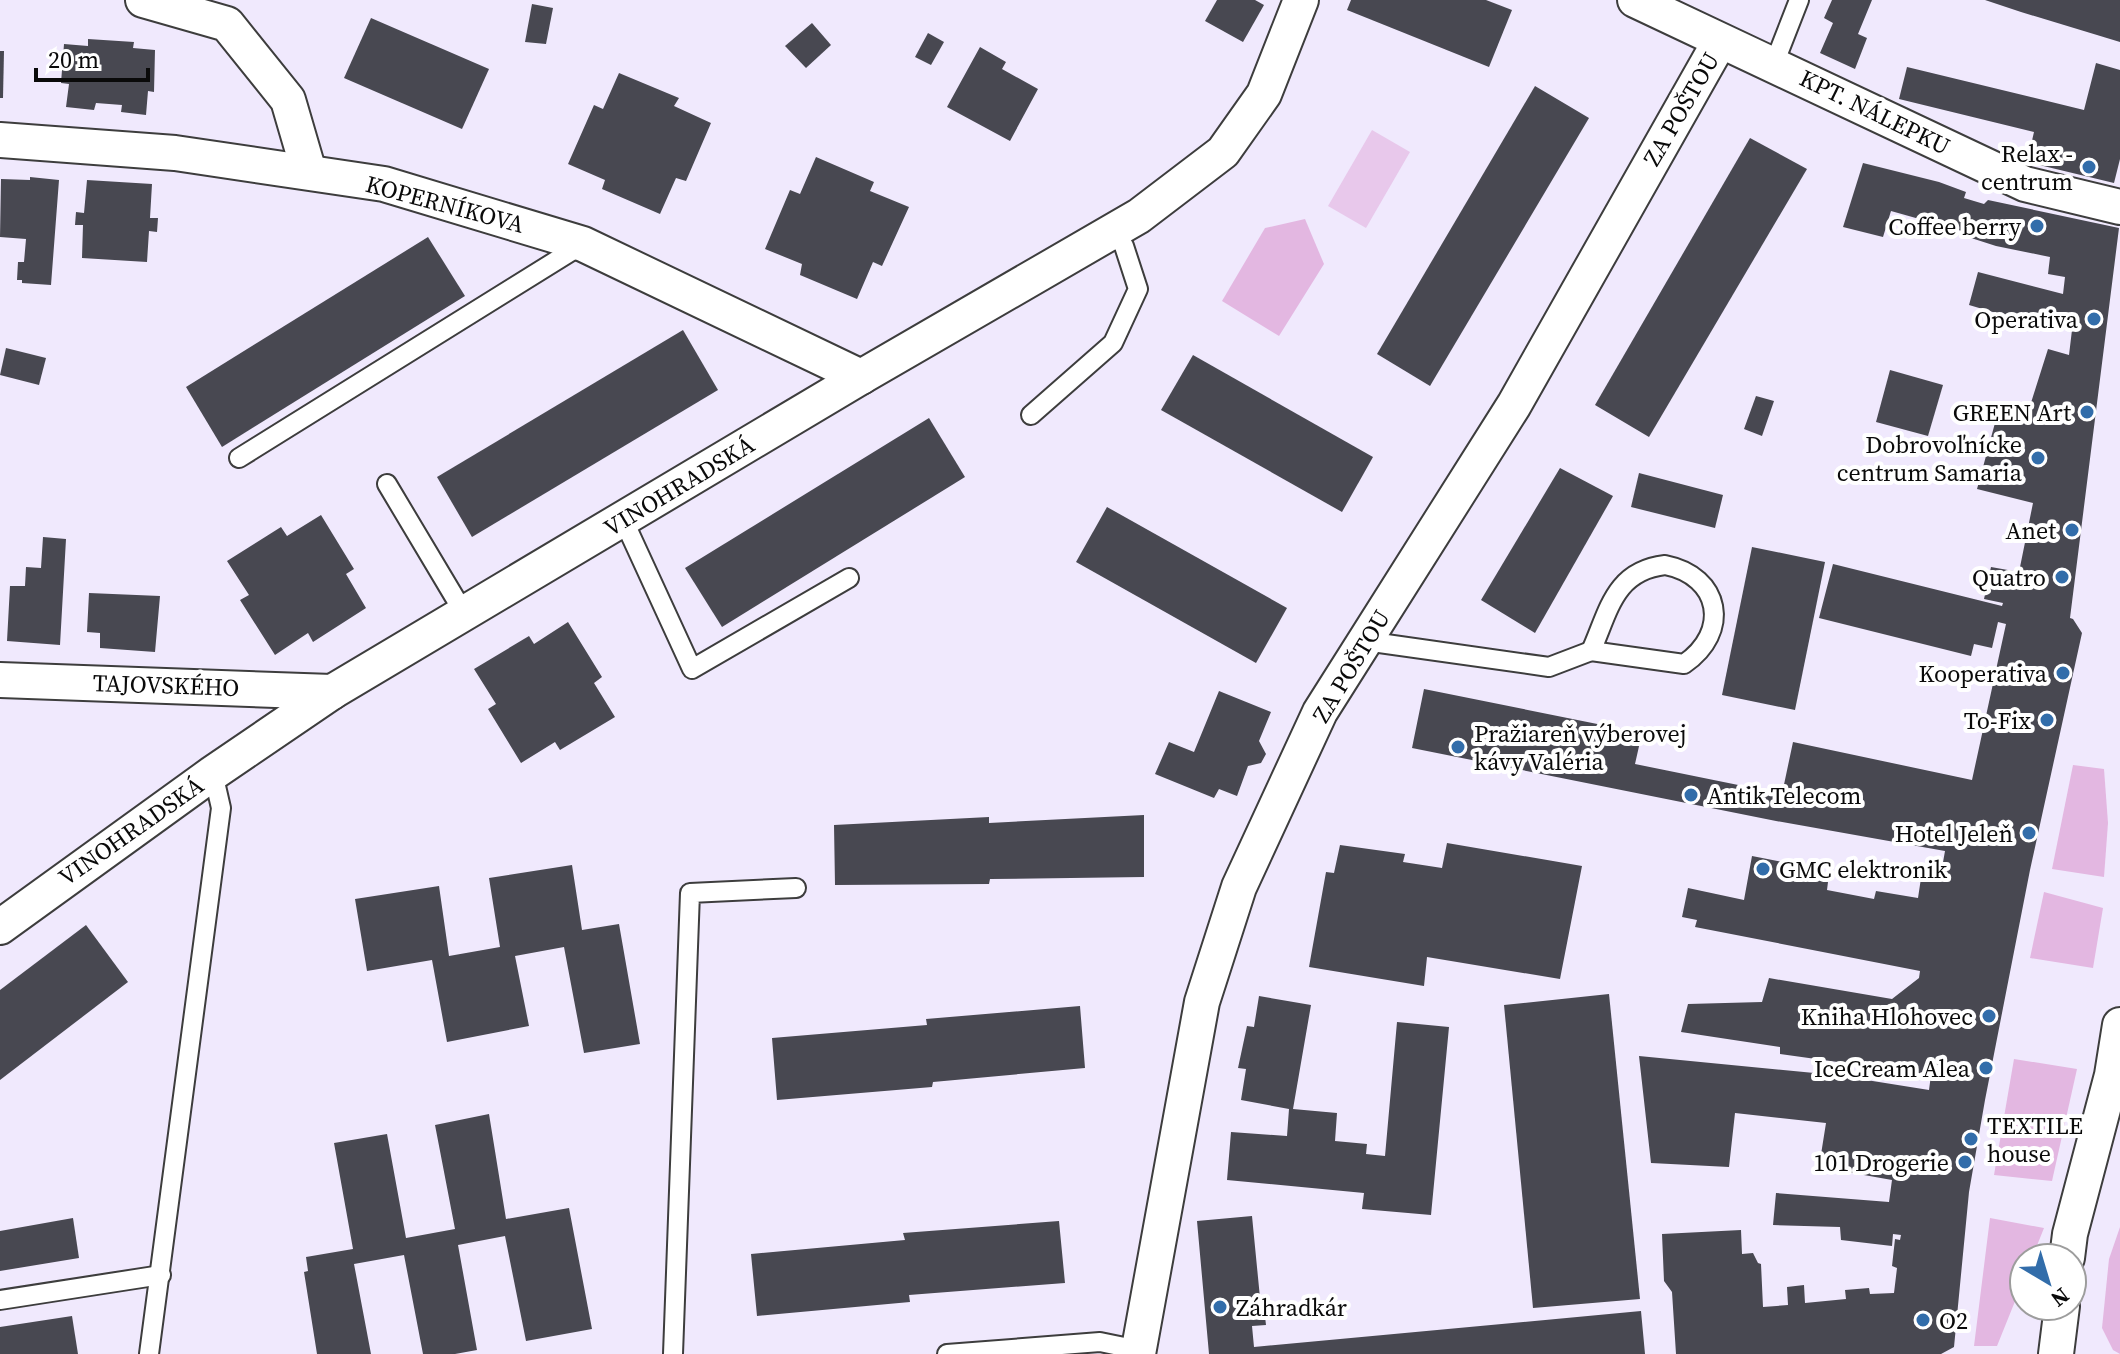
<svg xmlns="http://www.w3.org/2000/svg" width="2120" height="1354" viewBox="0 0 2120 1354" font-family="'Source Serif 4',serif">
	<style>
		.green { fill: #e3b7e1 }
		.pitch { fill: #e8c8eb }
		.building { fill: #484851 }
		.lines { fill: none; stroke-linecap: round; stroke-linejoin: round }
		.lane-casing { stroke: #3d3d3d; stroke-width: 22 }
		.street-casing { stroke: #3d3d3d; stroke-width: 38 }
		.lane { stroke: #fff; stroke-width: 18 }
		.street { stroke: #fff; stroke-width: 34 }
		.poi-dot { fill: #326daa; stroke: #fff; stroke-width: 3 }
		.labels { text-anchor: middle; dominant-baseline: central; stroke-width: 8; stroke-linejoin: round; paint-order: stroke }
		.street-label { font-size: 24px; fill: #0a0a0a; stroke: #fff }
		.poi-label { font-size: 24px; fill: #0a0a0a; stroke: #fff; text-anchor: end }
	</style>
	<rect width="100%" height="100%" fill="#f0e9fd"/>
	<!-- green -->
	<g class="green">
		<path d="M 1305,219 L 1324,264 L 1279,336 L 1222,301 L 1265,228 Z"/>
		<path d="M 2073,765 L 2104,769 L 2108,823 L 2104,877 L 2052,869 Z"/>
		<path d="M 2044,892 L 2103,908 L 2093,968 L 2030,958 Z"/>
		<path d="M 2014,1059 L 2077,1069 L 2052,1181 L 1994,1175 Z"/>
		<path d="M 1990,1218 L 2044,1228 L 2032,1258 L 2024,1258 L 2024,1279 L 1997,1346 L 1974,1346 Z"/>
		<path d="M 2120,1227 L 2120,1354 L 2113,1350 L 2102,1328 L 2109,1259 Z"/>
	</g>
	<!-- pitch -->
	<path class="pitch" d="M 1372,130 L 1410,152 L 1366,228 L 1328,206 Z"/>
	<!-- building -->
	<g class="building">
		<path d="M 1217,0 L 1255,0 L 1264,5 L 1243,42 L 1205,21 Z"/>
		<path d="M 1351,0 L 1486,0 L 1512,10 L 1489,67 L 1347,10 Z"/>
		<path d="M 1832,0 L 1872,0 L 1858,34 L 1867,38 L 1855,69 L 1820,53 L 1833,23 L 1824,18 Z"/>
		<path d="M 1985,0 L 2120,0 L 2120,42 L 2021,12 Z"/>
		<path d="M 532,4 L 553,8 L 546,44 L 525,42 Z"/>
		<path d="M 371,18 L 489,69 L 462,129 L 344,78 Z"/>
		<path d="M 812,23 L 831,45 L 806,68 L 785,46 Z"/>
		<path d="M 928,33 L 944,42 L 931,65 L 915,57 Z"/>
		<path d="M 88,39 L 134,42 L 133,48 L 155,50 L 154,92 L 148,91 L 146,115 L 121,112 L 122,105 L 96,103 L 94,110 L 66,107 L 69,84 L 61,83 L 64,44 L 88,46 Z"/>
		<path d="M 980,47 L 1006,62 L 1002,69 L 1038,89 L 1010,141 L 947,107 Z"/>
		<path d="M 0,51 L 4,51 L 3,98 L 0,98 Z"/>
		<path d="M 2096,63 L 2120,70 L 2120,159 L 2114,183 L 2027,162 L 2034,132 L 1899,99 L 1907,67 L 2084,110 Z"/>
		<path d="M 619,73 L 679,98 L 674,106 L 711,123 L 686,181 L 676,178 L 660,214 L 602,189 L 605,180 L 568,164 L 594,105 L 603,109 Z"/>
		<path d="M 1535,86 L 1589,118 L 1430,386 L 1377,354 Z"/>
		<path d="M 1750,138 L 1807,169 L 1649,437 L 1595,405 Z"/>
		<path d="M 816,157 L 874,182 L 870,191 L 909,207 L 882,266 L 873,262 L 857,299 L 800,275 L 802,264 L 765,249 L 790,190 L 800,194 Z"/>
		<path d="M 1863,163 L 1939,182 L 1966,192 L 1964,198 L 1984,204 L 1988,200 L 2119,228 L 2070,618 L 2073,619 L 2082,633 L 2030,870 L 1985,1100 L 1969,1192 L 1954,1347 L 1941,1354 L 1676,1354 L 1672,1292 L 1664,1281 L 1662,1234 L 1741,1230 L 1742,1254 L 1753,1253 L 1758,1263 L 1761,1264 L 1763,1307 L 1788,1305 L 1787,1287 L 1804,1285 L 1805,1303 L 1846,1299 L 1845,1290 L 1869,1288 L 1870,1294 L 1894,1293 L 1897,1268 L 1892,1266 L 1895,1239 L 1900,1240 L 1901,1235 L 1893,1234 L 1892,1246 L 1841,1240 L 1840,1227 L 1773,1225 L 1776,1193 L 1889,1202 L 1892,1180 L 1819,1167 L 1826,1123 L 1735,1113 L 1729,1167 L 1651,1163 L 1639,1056 L 1835,1075 L 1929,1090 L 1931,1075 L 1780,1054 L 1780,1047 L 1681,1032 L 1688,1004 L 1762,1002 L 1769,978 L 1892,999 L 1919,978 L 1920,971 L 1695,927 L 1697,920 L 1682,917 L 1688,888 L 1744,900 L 1752,856 L 1793,864 L 1791,875 L 1828,882 L 1827,890 L 1874,899 L 1876,891 L 1918,898 L 1923,865 L 1942,868 L 1945,851 L 1776,821 L 1412,748 L 1424,689 L 1642,733 L 1635,764 L 1782,794 L 1793,742 L 1972,780 L 2006,624 L 1998,622 L 1992,648 L 1974,644 L 1971,656 L 1819,618 L 1833,564 L 2002,606 L 2003,603 L 1984,599 L 1991,567 L 2019,572 L 2033,503 L 1977,489 L 2001,401 L 2029,409 L 2048,349 L 2069,355 L 2072,330 L 2003,315 L 1969,305 L 1978,272 L 2063,294 L 2065,277 L 2048,274 L 2050,257 L 1996,246 L 1968,237 L 1969,233 L 1891,211 L 1883,237 L 1843,227 Z"/>
		<path d="M 30,177 L 59,180 L 51,285 L 22,283 L 22,280 L 17,280 L 18,262 L 24,262 L 26,239 L 0,237 L 1,179 L 30,180 Z"/>
		<path d="M 87,180 L 152,184 L 150,218 L 158,218 L 157,232 L 149,231 L 147,262 L 82,258 L 83,225 L 75,225 L 76,212 L 84,213 Z"/>
		<path d="M 428,237 L 465,296 L 222,447 L 186,387 Z"/>
		<path d="M 683,330 L 718,390 L 472,537 L 437,477 Z"/>
		<path d="M 6,348 L 46,358 L 39,385 L 0,375 Z"/>
		<path d="M 1193,355 L 1373,457 L 1342,512 L 1161,410 Z"/>
		<path d="M 1890,370 L 1943,385 L 1928,436 L 1876,422 Z"/>
		<path d="M 1756,396 L 1774,401 L 1762,436 L 1744,429 Z"/>
		<path d="M 929,418 L 965,477 L 722,627 L 685,568 Z"/>
		<path d="M 1560,468 L 1613,496 L 1535,633 L 1481,600 Z"/>
		<path d="M 1639,473 L 1723,495 L 1715,528 L 1631,507 Z"/>
		<path d="M 1107,507 L 1287,608 L 1256,663 L 1076,562 Z"/>
		<path d="M 321,515 L 354,569 L 346,574 L 366,608 L 313,642 L 308,633 L 275,655 L 240,600 L 249,595 L 227,561 L 281,527 L 287,536 Z"/>
		<path d="M 43,537 L 66,539 L 60,645 L 7,641 L 10,586 L 25,586 L 26,567 L 41,568 Z"/>
		<path d="M 1752,547 L 1825,562 L 1795,710 L 1722,695 Z"/>
		<path d="M 89,593 L 160,596 L 155,652 L 100,648 L 100,633 L 87,632 Z"/>
		<path d="M 568,622 L 602,677 L 594,683 L 615,717 L 560,750 L 555,742 L 521,763 L 488,709 L 496,704 L 474,669 L 529,636 L 534,644 Z"/>
		<path d="M 1219,691 L 1271,712 L 1259,741 L 1266,754 L 1261,763 L 1248,766 L 1237,796 L 1219,789 L 1214,798 L 1155,774 L 1169,742 L 1194,752 Z"/>
		<path d="M 1144,815 L 1144,877 L 990,879 L 989,884 L 835,885 L 834,825 L 989,817 L 989,823 Z"/>
		<path d="M 1447,843 L 1582,866 L 1560,979 L 1427,957 L 1424,986 L 1309,967 L 1326,872 L 1334,873 L 1340,845 L 1405,854 L 1403,862 L 1442,868 Z"/>
		<path d="M 572,865 L 582,930 L 619,924 L 640,1044 L 584,1053 L 564,947 L 515,956 L 529,1026 L 447,1042 L 432,960 L 367,971 L 355,899 L 439,886 L 449,956 L 500,947 L 489,878 Z"/>
		<path d="M 86,925 L 128,982 L 0,1080 L 0,990 Z"/>
		<path d="M 1609,994 L 1640,1299 L 1533,1308 L 1504,1005 Z"/>
		<path d="M 1259,996 L 1311,1005 L 1293,1109 L 1337,1113 L 1335,1141 L 1367,1144 L 1366,1154 L 1385,1156 L 1397,1022 L 1449,1027 L 1431,1215 L 1362,1209 L 1364,1193 L 1227,1180 L 1231,1132 L 1287,1136 L 1289,1109 L 1241,1100 L 1246,1069 L 1238,1068 L 1247,1026 L 1254,1027 Z"/>
		<path d="M 1080,1006 L 1085,1068 L 933,1082 L 932,1087 L 777,1100 L 772,1038 L 927,1025 L 926,1019 Z"/>
		<path d="M 489,1114 L 506,1219 L 569,1208 L 592,1329 L 526,1341 L 505,1236 L 458,1245 L 477,1350 L 455,1354 L 423,1354 L 404,1255 L 354,1264 L 371,1354 L 317,1354 L 304,1272 L 308,1271 L 306,1257 L 353,1249 L 334,1143 L 387,1134 L 406,1238 L 455,1229 L 435,1125 Z"/>
		<path d="M 1252,1216 L 1261,1308 L 1264,1308 L 1266,1325 L 1252,1326 L 1254,1347 L 1641,1311 L 1645,1354 L 1209,1354 L 1197,1221 Z"/>
		<path d="M 73,1218 L 79,1258 L 0,1271 L 0,1231 Z"/>
		<path d="M 1059,1221 L 1065,1283 L 909,1295 L 910,1302 L 757,1316 L 751,1254 L 905,1240 L 903,1233 Z"/>
		<path d="M 72,1316 L 78,1354 L 0,1354 L 0,1327 Z"/>
	</g>
	<g class="lines">
		<defs>
			<g id="lane">
				<path d="M 1774,64 L 1799,0"/>
				<path d="M 1031,415 L 1113,343 L 1138,289 L 1124,246 L 1113,231"/>
				<path d="M 239,458 L 583,244"/>
				<path d="M 387,484 L 464,613"/>
				<path d="M 623,519 L 692,669 L 849,578"/>
				<path d="M 1665,565 C 1721,576 1731,632 1684,664 L 1591,651 C 1609,611 1614,571 1665,565 Z"/>
				<path d="M 1365,641 L 1549,667 L 1591,651"/>
				<path d="M 0,1300 L 161,1275"/>
				<path d="M 149,1354 L 221,808 L 213,773"/>
				<path d="M 673,1354 L 690,893 L 796,888"/>
				<path d="M 947,1354 L 1100,1342 L 1139,1350"/>
			</g>
			<g id="street">
				<path d="M 143,0 L 227,24 L 288,100 L 309,172"/>
				<path d="M 1635,0 L 2025,184 L 2120,207"/>
				<path d="M 0,140 L 175,153 L 384,184 L 583,244 L 861,377"/>
				<path d="M 0,680 L 332,692"/>
				<path d="M 0,927 L 213,773 L 332,692 L 861,377 L 1139,216 L 1223,152 L 1264,94 L 1301,0"/>
				<path d="M 2067,1258 L 2070,1234 L 2112,1075 L 2120,1025"/>
				<path d="M 1138,1354 L 1202,1002 L 1239,887 L 1320,712 L 1514,405 L 1720,41"/>
				<path d="M 2056,1354 L 2062,1306"/>
			</g>
		</defs>
		<!-- lane casing -->
		<use href="#lane" class="lane-casing"/>
		<!-- street casing -->
		<use href="#street" class="street-casing"/>
		<!-- lane -->
		<use href="#lane" class="lane"/>
		<!-- street -->
		<use href="#street" class="street"/>
	</g>
	<!-- markers -->
	<g class="poi-dot">
		<circle cx="2089" cy="167" r="8"/>
		<circle cx="2037" cy="226" r="8"/>
		<circle cx="2094" cy="319" r="8"/>
		<circle cx="2087" cy="412" r="8"/>
		<circle cx="2038" cy="458" r="8"/>
		<circle cx="2072" cy="530" r="8"/>
		<circle cx="2062" cy="577" r="8"/>
		<circle cx="2063" cy="673" r="8"/>
		<circle cx="2047" cy="720" r="8"/>
		<circle cx="1458" cy="747" r="8"/>
		<circle cx="1691" cy="795" r="8"/>
		<circle cx="2029" cy="833" r="8"/>
		<circle cx="1763" cy="869" r="8"/>
		<circle cx="1989" cy="1016" r="8"/>
		<circle cx="1986" cy="1068" r="8"/>
		<circle cx="1971" cy="1139" r="8"/>
		<circle cx="1965" cy="1162" r="8"/>
		<circle cx="1220" cy="1307" r="8"/>
		<circle cx="1923" cy="1320" r="8"/>
	</g>
	<g class="labels">
		<!-- street labels -->
		<g class="street-label">
			<text transform="translate(1681 109) rotate(-60)">ZA POŠTOU</text>
			<text transform="translate(1875 112) rotate(26)">KPT. NÁLEPKU</text>
			<text transform="translate(445 204) rotate(15)">KOPERNÍKOVA</text>
			<text transform="translate(679 486) rotate(-31)">VINOHRADSKÁ</text>
			<text transform="translate(1351 666) rotate(-59)">ZA POŠTOU</text>
			<text transform="translate(166 685) rotate(2)">TAJOVSKÉHO</text>
			<text transform="translate(131 831) rotate(-35)">VINOHRADSKÁ</text>
		</g>
		<!-- poi labels -->
		<g class="poi-label">
			<text x="2073" y="153">Relax -<tspan x="2073" dy="28">centrum</tspan></text>
			<text x="2021" y="226">Coffee berry</text>
			<text x="2078" y="319">Operativa</text>
			<text x="2071" y="412">GREEN Art</text>
			<text x="2022" y="444">Dobrovoľnícke<tspan x="2022" dy="28">centrum Samaria</tspan></text>
			<text x="2056" y="530">Anet</text>
			<text x="2046" y="577">Quatro</text>
			<text x="2047" y="673">Kooperativa</text>
			<text x="2031" y="720">To-Fix</text>
			<text x="1474" y="733" text-anchor="start">Pražiareň výberovej<tspan x="1474" dy="28">kávy Valéria</tspan></text>
			<text x="1707" y="795" text-anchor="start">Antik Telecom</text>
			<text x="2013" y="833">Hotel Jeleň</text>
			<text x="1779" y="869" text-anchor="start">GMC elektronik</text>
			<text x="1973" y="1016">Kniha Hlohovec</text>
			<text x="1970" y="1068">IceCream Alea</text>
			<text x="1987" y="1125" text-anchor="start">TEXTILE<tspan x="1987" dy="28">house</tspan></text>
			<text x="1949" y="1162">101 Drogerie</text>
			<text x="1236" y="1307" text-anchor="start">Záhradkár</text>
			<text x="1939" y="1320" text-anchor="start">O2</text>
		</g>
	</g>
	<!-- north arrow -->
	<g transform="translate(2048 1282) rotate(142)"><circle r="38" fill="#ffffff" stroke="#9d9d9d" stroke-width="2"/>
	<path d="M0-6L14 30L0 20L-14 30Z" fill="#326daa"/>
	<text y="-12" font-size="22" font-weight="bold" text-anchor="middle" fill="#0a0a0a">N</text>
	</g>
	<!-- scale -->
	<path d="M36 68v12h112v-12" fill="none" stroke="#0a0a0a" stroke-width="4"/>
	<text x="48" y="68" font-size="24" fill="#0a0a0a" stroke="#ffffff" stroke-width="6" paint-order="stroke">20 m</text>
</svg>
